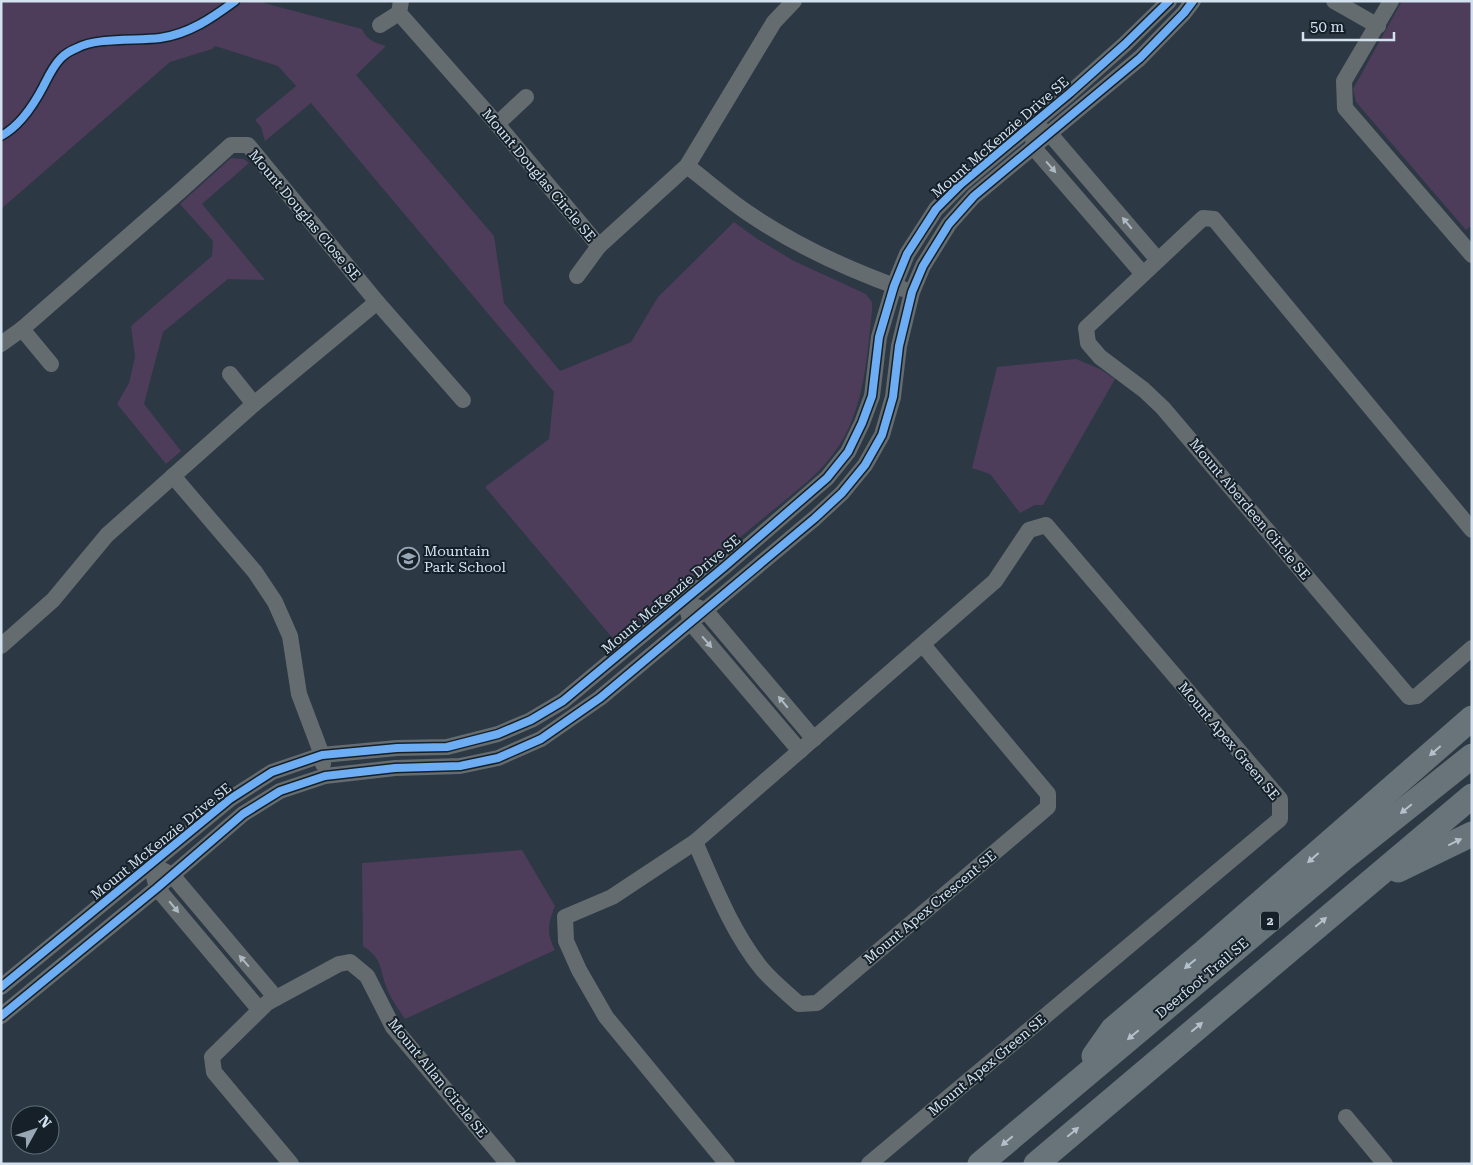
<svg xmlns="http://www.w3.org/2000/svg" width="1473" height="1165" viewBox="0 0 1473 1165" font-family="'Roboto Serif',serif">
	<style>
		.green { fill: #4d3c5a }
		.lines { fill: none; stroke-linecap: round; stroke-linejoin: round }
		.minor { stroke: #656c6f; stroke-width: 16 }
		.highway { stroke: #687479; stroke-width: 25 }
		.cycleway-casing { stroke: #152029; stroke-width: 11 }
		.cycleway { stroke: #6dadf4; stroke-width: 8 }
		.oneway { fill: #adb9c3 }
		.oneway2 { fill: #b4c1cc }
		.labels { text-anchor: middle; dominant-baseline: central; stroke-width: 4; stroke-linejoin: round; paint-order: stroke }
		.shield { fill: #152029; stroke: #9ba8b4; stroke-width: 1 }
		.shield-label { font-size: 12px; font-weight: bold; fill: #d4e2f0 }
		.street-label { font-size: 14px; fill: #d4e2f0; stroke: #152029 }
		.poi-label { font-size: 14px; fill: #d4e2f0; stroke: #152029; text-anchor: start }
	</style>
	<rect width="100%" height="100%" fill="#2c3844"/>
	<!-- green -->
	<g class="green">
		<path d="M 1,1 L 265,1 L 264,3 L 362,29 C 367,40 375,43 386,46 L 356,75 L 494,236 L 504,303 L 560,371 L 631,342 L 658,297 L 734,222 L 756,238 L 794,261 L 866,294 L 872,302 L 872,311 C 866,365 864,420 826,463 C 820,470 813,476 807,482 L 615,641 L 485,487 L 549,439 L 554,392 L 311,103 L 265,141 L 261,127 L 255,120 L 296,86 L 278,66 L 215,46 L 212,49 L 170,62 L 1,209 Z"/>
		<path d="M 1402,1 L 1472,1 L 1472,225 L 1466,230 L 1356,102 L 1353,89 Z"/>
		<path d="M 231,158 L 244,159 L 249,163 L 202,204 L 265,280 L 228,279 L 163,332 L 144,404 L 181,451 L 166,464 L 117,404 L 129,383 L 135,357 L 131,326 L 212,256 L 213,241 L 180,204 Z"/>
		<path d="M 1076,359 L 1100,369 L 1115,379 L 1043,505 L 1035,505 L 1020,513 L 990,474 L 972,468 L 997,367 Z"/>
		<path d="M 522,850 L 555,906 C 548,924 546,933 555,950 L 405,1019 C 399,1010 391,999 387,989 C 379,968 383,959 363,946 L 362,863 Z"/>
	</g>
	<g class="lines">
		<!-- minor -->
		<g class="minor">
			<path d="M 401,1 L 399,13 L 497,124 L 599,246 L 687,166 L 774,22 L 794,1"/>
			<path d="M 1334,1 L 1378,26"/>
			<path d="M 1391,1 L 1344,81 L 1345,108 L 1472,255"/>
			<path d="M 380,25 L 399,13"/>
			<path d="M 497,124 L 526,97"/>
			<path d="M 1042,130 L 1050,134 L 1158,260"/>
			<path d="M 1033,138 L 1034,148 L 1143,274"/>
			<path d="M 687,166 C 707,181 727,199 748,213 C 795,245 849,270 903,289"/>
			<path d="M 577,276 L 599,246"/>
			<path d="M 377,302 L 463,400"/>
			<path d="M 22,329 L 51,364"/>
			<path d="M 1,344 L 22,329 L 180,191 L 231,145 L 248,145 L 377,302 L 254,404 L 107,535 L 53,600 L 1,646"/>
			<path d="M 230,374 L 254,404"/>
			<path d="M 173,476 L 255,572 L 275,602 L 290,636 L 299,694 L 322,755 L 323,764"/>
			<path d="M 1472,530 L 1214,219 L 1203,218 L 1086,328 L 1088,343 L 1100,357 L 1144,390 L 1163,408 L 1409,697 L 1417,696 L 1472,648"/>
			<path d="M 697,607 L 705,610 L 814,739"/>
			<path d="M 688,612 L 691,623 L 800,751"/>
			<path d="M 695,842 C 714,885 732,932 762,969 C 773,982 787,993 799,1004 L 817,1003 L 1048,807 L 1048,794 L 923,645"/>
			<path d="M 162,870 L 172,875 L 276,998"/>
			<path d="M 154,877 L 157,888 L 259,1009"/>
			<path d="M 1,987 L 230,799 L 272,772 L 322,755 L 397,748 L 447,747 L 498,734 L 531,720 L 563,701 L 724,567 L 827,478 L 848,452 L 862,423 L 872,396 L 879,337 L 894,286 L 907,254 L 936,209 L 961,184 L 1070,93 L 1125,44 L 1169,1"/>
			<path d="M 1,1016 L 157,888 L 243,814 L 280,791 L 325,776 L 395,768 L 460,766 L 498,758 L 541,739 L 600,698 L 815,518 L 842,493 L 865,465 L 882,435 L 893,397 L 899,346 L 912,292 L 923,266 L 949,224 L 974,196 L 1140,58 L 1184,13 L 1193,1"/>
			<path d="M 1346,1117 L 1385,1164"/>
			<path d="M 291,1164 L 214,1072 L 212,1057 L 267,1003 L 339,964 L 350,962 L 367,976 L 393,1027 L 508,1164"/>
			<path d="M 727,1164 L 606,1017 L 579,970 L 566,941 L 565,917 L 612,897 L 695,842 L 995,581 L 1029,530 L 1046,525 L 1280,799 L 1280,819 L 869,1164"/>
		</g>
		<!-- highway -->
		<g class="highway">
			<path d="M 1398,870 L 1472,834"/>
			<path d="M 1094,1056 L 1113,1029 L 1205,951 L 1472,718"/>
			<path d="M 980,1164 L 1344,858 L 1472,756"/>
			<path d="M 1036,1164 L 1472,796"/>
		</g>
		<defs>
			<g id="cycleway">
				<path d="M 1,136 C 20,126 33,106 43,87 C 48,77 53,66 61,58 C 65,54 72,50 77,48 C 97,37 137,41 160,38 C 189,34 212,18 235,1"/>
				<path d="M 1,987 L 230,799 L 272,772 L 322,755 L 397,748 L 447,747 L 498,734 L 531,720 L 563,701 L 724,567 L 827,478 L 848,452 L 862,423 L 872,396 L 879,337 L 894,286 L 907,254 L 936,209 L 961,184 L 1070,93 L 1125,44 L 1169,1"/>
				<path d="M 1,1016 L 157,888 L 243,814 L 280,791 L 325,776 L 395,768 L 460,766 L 498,758 L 541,739 L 600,698 L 815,518 L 842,493 L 865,465 L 882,435 L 893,397 L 899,346 L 912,292 L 923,266 L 949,224 L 974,196 L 1140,58 L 1184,13 L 1193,1"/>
			</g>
		</defs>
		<!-- cycleway casing -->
		<use href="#cycleway" class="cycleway-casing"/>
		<!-- cycleway -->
		<use href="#cycleway" class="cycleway"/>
	</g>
	<!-- one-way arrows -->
	<defs><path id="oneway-solid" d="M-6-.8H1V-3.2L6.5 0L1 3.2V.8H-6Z" transform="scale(1.25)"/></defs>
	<g class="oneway">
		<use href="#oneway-solid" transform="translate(1051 167) rotate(49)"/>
		<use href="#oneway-solid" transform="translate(1127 223) rotate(-130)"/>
		<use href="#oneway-solid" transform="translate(707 642) rotate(49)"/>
		<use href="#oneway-solid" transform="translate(783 702) rotate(-130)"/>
		<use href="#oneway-solid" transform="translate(174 907) rotate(50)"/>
		<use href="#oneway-solid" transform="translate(244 961) rotate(-131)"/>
	</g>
	<g class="oneway2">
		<use href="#oneway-solid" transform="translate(1435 751) rotate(139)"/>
		<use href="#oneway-solid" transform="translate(1406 809) rotate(141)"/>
		<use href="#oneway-solid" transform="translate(1455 842) rotate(-26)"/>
		<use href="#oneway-solid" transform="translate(1313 858) rotate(139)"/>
		<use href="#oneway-solid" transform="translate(1321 922) rotate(-40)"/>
		<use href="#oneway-solid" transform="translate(1190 964) rotate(140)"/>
		<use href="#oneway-solid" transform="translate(1197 1027) rotate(-40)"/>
		<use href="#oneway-solid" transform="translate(1133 1035) rotate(140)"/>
		<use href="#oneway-solid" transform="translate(1073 1132) rotate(-40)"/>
		<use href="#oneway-solid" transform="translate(1007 1141) rotate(140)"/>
	</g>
	<!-- icons -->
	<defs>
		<symbol id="school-ring" viewBox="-11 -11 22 22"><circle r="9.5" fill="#152029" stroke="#99a6b4" stroke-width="1.5"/><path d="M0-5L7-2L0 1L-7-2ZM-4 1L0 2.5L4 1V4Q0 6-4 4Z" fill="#99a6b4"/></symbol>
	</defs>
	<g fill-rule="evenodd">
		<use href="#school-ring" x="396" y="546" width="25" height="25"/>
	</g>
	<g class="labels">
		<!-- shield labels -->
		<rect class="shield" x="1261" y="911.5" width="18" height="19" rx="4"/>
		<g class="shield-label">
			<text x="1270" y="921">2</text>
		</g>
		<!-- street labels -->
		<g class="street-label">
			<text transform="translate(1000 137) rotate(-41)">Mount McKenzie Drive SE</text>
			<text transform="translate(539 175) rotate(50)">Mount Douglas Circle SE</text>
			<text transform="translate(305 215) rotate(50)">Mount Douglas Close SE</text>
			<text transform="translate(1250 509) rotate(50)">Mount Aberdeen Circle SE</text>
			<text transform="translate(671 594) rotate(-40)">Mount McKenzie Drive SE</text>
			<text transform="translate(1229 741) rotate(50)">Mount Apex Green SE</text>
			<text transform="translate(161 841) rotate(-39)">Mount McKenzie Drive SE</text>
			<text transform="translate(930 907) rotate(-40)">Mount Apex Crescent SE</text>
			<text transform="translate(1202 978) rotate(-40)">Deerfoot Trail SE</text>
			<text transform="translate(987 1065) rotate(-40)">Mount Apex Green SE</text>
			<text transform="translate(438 1078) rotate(51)">Mount Allan Circle SE</text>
		</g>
		<!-- poi labels -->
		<g class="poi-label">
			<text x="424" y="551">Mountain<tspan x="424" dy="16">Park School</tspan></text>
		</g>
	</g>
	<!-- border -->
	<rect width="1473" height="1165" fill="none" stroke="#d4e2f0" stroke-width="5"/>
	<!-- north arrow -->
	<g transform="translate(35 1130) rotate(50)"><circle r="24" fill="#152029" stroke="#616e79"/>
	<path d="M0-4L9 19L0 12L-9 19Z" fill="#99a6b4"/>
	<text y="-8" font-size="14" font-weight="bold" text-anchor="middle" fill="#d4e2f0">N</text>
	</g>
	<!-- scale -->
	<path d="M1303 32v8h91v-8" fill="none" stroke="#d4e2f0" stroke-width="2.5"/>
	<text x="1310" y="32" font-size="15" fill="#d4e2f0" stroke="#152029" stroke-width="4" paint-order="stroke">50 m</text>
</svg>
